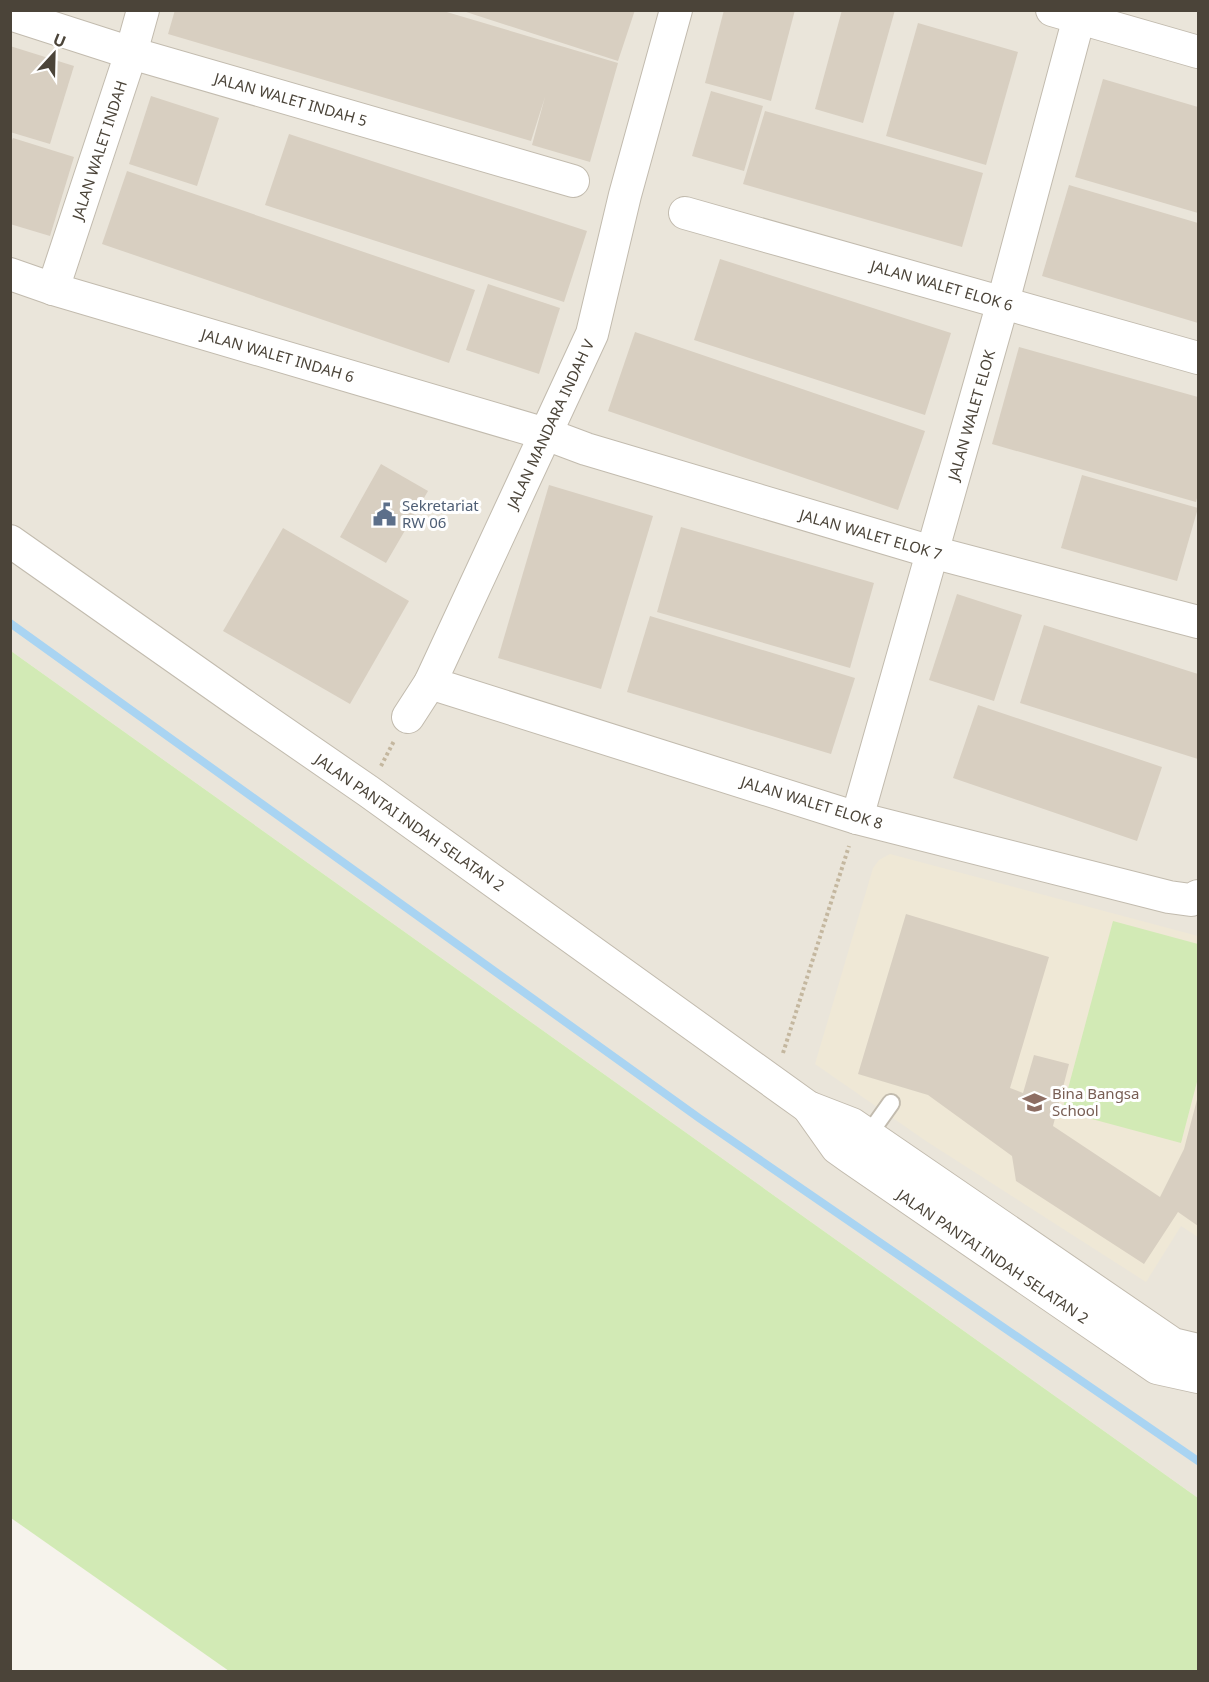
<svg xmlns="http://www.w3.org/2000/svg" width="1209" height="1682" viewBox="0 0 1209 1682" font-family="'Noto Sans',sans-serif">
	<style>
		.residential { fill: #eae5da }
		.education { fill: #efe8d6 }
		.green { fill: #d2eab5 }
		.lines { fill: none; stroke-linecap: round; stroke-linejoin: round }
		.stream { stroke: #a9d4f2; stroke-width: 8 }
		.building { fill: #d8cfc1 }
		.lane-casing { stroke: #c2bbae; stroke-width: 20 }
		.street-casing { stroke: #c2bbae; stroke-width: 34 }
		.path { stroke: #c4b79f; stroke-width: 4; stroke-dasharray: 3 3; stroke-linecap: butt }
		.lane { stroke: #fff; stroke-width: 16 }
		.street { stroke: #fff; stroke-width: 32 }
		.labels { text-anchor: middle; dominant-baseline: central; stroke-width: 6; stroke-linejoin: round; paint-order: stroke }
		.street-label { font-size: 15px; fill: #4b4439; stroke: #fff }
		.service-label { font-size: 15px; fill: #4e5e75; stroke: #fff; text-anchor: start }
		.education-label { font-size: 15px; fill: #785e54; stroke: #fff; text-anchor: start }
	</style>
	<rect width="100%" height="100%" fill="#f6f3ec"/>
	<!-- residential -->
	<path class="residential" d="M 11,11 L 1198,11 L 1198,1498 L 11,651 Z"/>
	<!-- education -->
	<path class="education" d="M 890,854 L 1198,936 L 1198,1237 L 1181,1226 L 1146,1282 L 926,1141 L 815,1064 L 873,868 L 879,860 Z"/>
	<!-- green -->
	<g class="green">
		<path d="M 11,651 L 1198,1498 L 1198,1671 L 229,1671 L 11,1518 Z"/>
		<path d="M 1113,921 L 1198,944 L 1198,1078 L 1181,1143 L 1062,1111 Z"/>
	</g>
	<g class="lines">
		<!-- stream -->
		<path class="stream" d="M 10,623 L 699,1118 L 1198,1461"/>
	</g>
	<!-- building -->
	<g class="building">
		<path d="M 175,10 L 440,10 L 618,63 L 590,162 L 532,145 L 545,97 L 531,141 L 168,34 Z"/>
		<path d="M 460,10 L 635,10 L 618,61 Z"/>
		<path d="M 724,10 L 795,10 L 771,101 L 705,83 Z"/>
		<path d="M 842,10 L 895,10 L 863,123 L 815,109 Z"/>
		<path d="M 918,23 L 1018,52 L 986,165 L 886,136 Z"/>
		<path d="M 10,46 L 74,66 L 50,144 L 10,132 Z"/>
		<path d="M 1103,79 L 1198,107 L 1198,213 L 1075,177 Z"/>
		<path d="M 711,91 L 763,106 L 744,171 L 692,156 Z"/>
		<path d="M 151,96 L 219,118 L 197,186 L 129,164 Z"/>
		<path d="M 765,111 L 983,173 L 962,247 L 743,184 Z"/>
		<path d="M 289,134 L 587,231 L 564,302 L 265,205 Z"/>
		<path d="M 13,138 L 74,157 L 50,236 L 10,224 L 10,145 Z"/>
		<path d="M 127,171 L 475,290 L 449,363 L 102,244 Z"/>
		<path d="M 1069,185 L 1198,223 L 1198,323 L 1042,276 Z"/>
		<path d="M 720,259 L 951,333 L 925,415 L 694,340 Z"/>
		<path d="M 488,284 L 560,308 L 539,374 L 466,350 Z"/>
		<path d="M 635,332 L 925,431 L 898,510 L 608,411 Z"/>
		<path d="M 1019,347 L 1198,397 L 1198,494 L 1196,502 L 992,444 Z"/>
		<path d="M 381,464 L 428,491 L 386,563 L 340,537 Z"/>
		<path d="M 1082,475 L 1198,508 L 1177,581 L 1061,548 Z"/>
		<path d="M 549,485 L 653,516 L 601,689 L 498,658 Z"/>
		<path d="M 681,527 L 874,583 L 850,668 L 657,612 Z"/>
		<path d="M 283,528 L 409,601 L 350,704 L 223,631 Z"/>
		<path d="M 957,594 L 1022,615 L 994,701 L 929,680 Z"/>
		<path d="M 650,616 L 855,678 L 831,754 L 627,692 Z"/>
		<path d="M 1044,625 L 1198,674 L 1198,759 L 1020,703 Z"/>
		<path d="M 978,705 L 1162,767 L 1137,841 L 953,778 Z"/>
		<path d="M 906,914 L 1049,957 L 1010,1088 L 1023,1093 L 1034,1055 L 1069,1064 L 1053,1126 L 1160,1197 L 1184,1149 L 1198,1096 L 1198,1226 L 1178,1212 L 1144,1264 L 1016,1181 L 1012,1156 L 928,1095 L 858,1074 Z"/>
	</g>
	<g class="lines">
		<defs>
			<path id="lane" d="M 864,1141 L 891,1103"/>
			<g id="street">
				<path d="M 1052,10 L 1198,52"/>
				<path d="M 10,14 L 131,53 L 573,181"/>
				<path d="M 685,213 L 1198,358"/>
				<path d="M 10,274 L 53,289 L 546,434 L 586,449 L 932,552 L 1198,622"/>
				<path d="M 53,289 L 131,53 L 143,10"/>
				<path d="M 10,541 L 239,702 L 368,791 L 808,1107 L 852,1124 L 1173,1344 L 1198,1350"/>
				<path d="M 430,683 L 857,818 L 1169,897 L 1191,900 L 1198,896"/>
				<path d="M 408,717 L 430,683 L 592,334 L 625,195 L 676,10"/>
				<path d="M 857,818 L 1003,302 L 1081,10"/>
				<path d="M 808,1107 L 837,1148 L 851,1158 L 1157,1368 L 1198,1377"/>
			</g>
		</defs>
		<!-- lane casing -->
		<use href="#lane" class="lane-casing"/>
		<!-- street casing -->
		<use href="#street" class="street-casing"/>
		<!-- path -->
		<g class="path">
			<path d="M 381,766 L 394,741"/>
			<path d="M 783,1053 L 849,846"/>
		</g>
		<!-- lane -->
		<use href="#lane" class="lane"/>
		<!-- street -->
		<use href="#street" class="street"/>
	</g>
	<!-- icons -->
	<defs>
		<symbol id="civic-bare" viewBox="-9 -9 18 18"><path d="M-.6-6.5H3V-4.5H.6V-3L4-1V1h2V6H-6V1h2V-1L-.6-3ZM-1.2 2.5V6h2.4V2.5Z" fill="#5c6f8a" stroke="#fff" stroke-width="2.5" paint-order="stroke"/></symbol>
		<symbol id="school-bare" viewBox="-9 -9 18 18"><path d="M0-5L7-2L0 1L-7-2ZM-4 1L0 2.5L4 1V4Q0 6-4 4Z" fill="#8d6e63" stroke="#fff" stroke-width="2.5" paint-order="stroke"/></symbol>
	</defs>
	<g fill-rule="evenodd">
		<use href="#civic-bare" x="368" y="498" width="33" height="33"/>
		<use href="#school-bare" x="1018" y="1086" width="33" height="33"/>
	</g>
	<g class="labels">
		<!-- street labels -->
		<g class="street-label">
			<text transform="translate(291 99) rotate(16)">JALAN WALET INDAH 5</text>
			<text transform="translate(99 150) rotate(-72)">JALAN WALET INDAH</text>
			<text transform="translate(942 285) rotate(16)">JALAN WALET ELOK 6</text>
			<text transform="translate(278 355) rotate(16)">JALAN WALET INDAH 6</text>
			<text transform="translate(971 415) rotate(-74)">JALAN WALET ELOK</text>
			<text transform="translate(550 424) rotate(-65)">JALAN MANDARA INDAH V</text>
			<text transform="translate(871 534) rotate(16)">JALAN WALET ELOK 7</text>
			<text transform="translate(812 802) rotate(17)">JALAN WALET ELOK 8</text>
			<text transform="translate(410 822) rotate(35)">JALAN PANTAI INDAH SELATAN 2</text>
			<text transform="translate(993 1256) rotate(34)">JALAN PANTAI INDAH SELATAN 2</text>
		</g>
		<!-- service labels -->
		<g class="service-label">
			<text x="402" y="505">Sekretariat<tspan x="402" dy="17">RW 06</tspan></text>
		</g>
		<!-- education labels -->
		<g class="education-label">
			<text x="1052" y="1093">Bina Bangsa<tspan x="1052" dy="17">School</tspan></text>
		</g>
	</g>
	<!-- border -->
	<rect width="1209" height="1682" fill="none" stroke="#4b4439" stroke-width="24"/>
	<!-- north arrow -->
	<g transform="translate(54 54) rotate(22)" stroke="#ffffff" stroke-width="4.5" paint-order="stroke">
	<path d="M0-4.5L10 22L0 15L-10 22Z" fill="#4b4439"/>
	<text y="-9" font-size="16" font-weight="bold" text-anchor="middle" fill="#4b4439">U</text>
	</g>
</svg>
